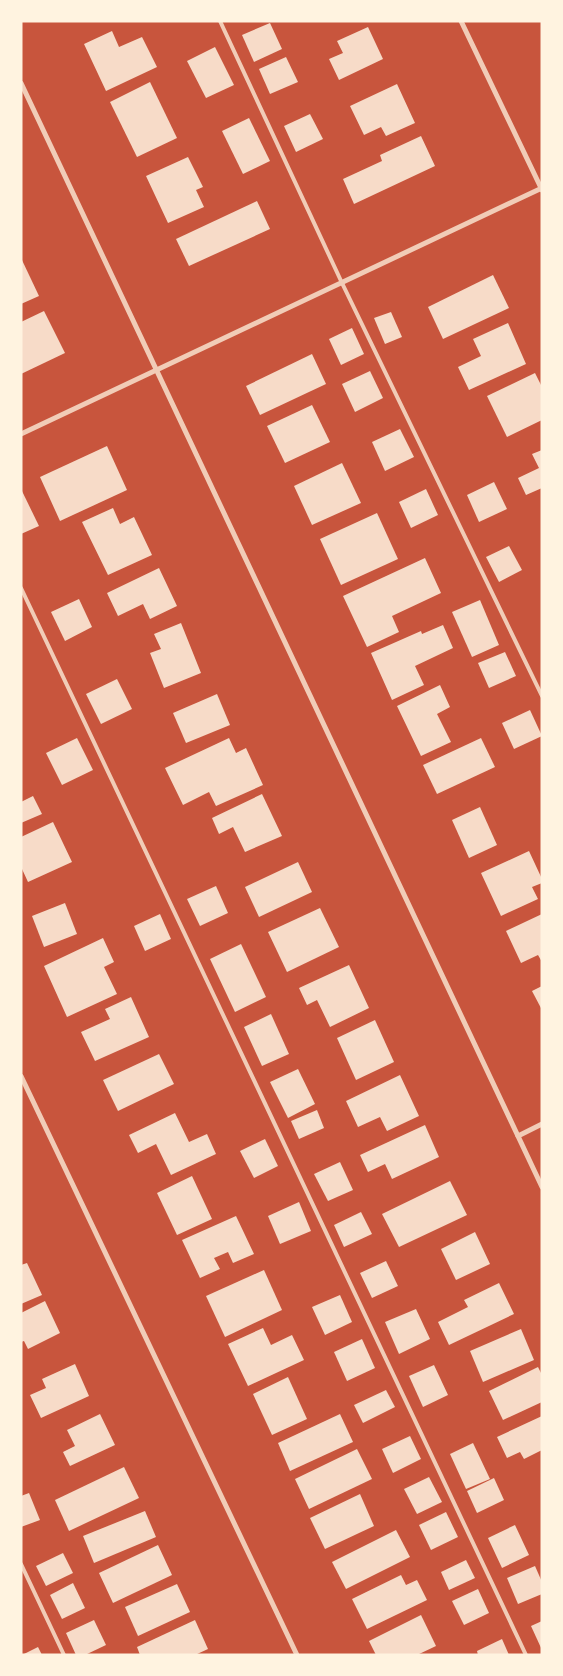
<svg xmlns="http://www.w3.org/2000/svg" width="563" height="1676" viewBox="0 0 563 1676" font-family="'DejaVu Sans',sans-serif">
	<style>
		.building { fill: #f7dbc8 }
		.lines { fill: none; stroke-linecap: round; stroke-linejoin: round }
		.service { stroke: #f1ccb7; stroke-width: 4 }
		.minor { stroke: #f1ccb7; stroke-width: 5 }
	</style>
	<rect width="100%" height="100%" fill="#c8553d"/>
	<!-- building -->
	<g class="building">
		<path d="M 270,23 L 282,49 L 254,62 L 242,35 Z"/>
		<path d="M 368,27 L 383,59 L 339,80 L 329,59 L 343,53 L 337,41 Z"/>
		<path d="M 112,31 L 119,47 L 142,37 L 157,67 L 106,91 L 84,44 Z"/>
		<path d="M 215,47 L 234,85 L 206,98 L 187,61 Z"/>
		<path d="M 286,57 L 298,82 L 270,94 L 259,69 Z"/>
		<path d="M 150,82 L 177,138 L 137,157 L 110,102 Z"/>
		<path d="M 397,84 L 415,123 L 386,136 L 381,127 L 364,135 L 350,106 Z"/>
		<path d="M 310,114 L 323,139 L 296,152 L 284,126 Z"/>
		<path d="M 249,118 L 270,161 L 243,174 L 222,131 Z"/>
		<path d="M 421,136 L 435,166 L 354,204 L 343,179 L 382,161 L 380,155 Z"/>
		<path d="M 188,157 L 203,187 L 196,190 L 204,207 L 168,223 L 146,176 Z"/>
		<path d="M 257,201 L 270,229 L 189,266 L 176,239 Z"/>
		<path d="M 21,258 L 39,296 L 21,304 Z"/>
		<path d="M 493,275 L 509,308 L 443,339 L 428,307 Z"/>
		<path d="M 44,311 L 65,353 L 21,374 L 21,322 Z"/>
		<path d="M 391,312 L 402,337 L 385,344 L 374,318 Z"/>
		<path d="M 508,323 L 526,364 L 469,390 L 458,367 L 481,356 L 473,339 Z"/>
		<path d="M 352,328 L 364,354 L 341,365 L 329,339 Z"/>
		<path d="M 312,354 L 326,384 L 260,415 L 246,386 Z"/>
		<path d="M 370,371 L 383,398 L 355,412 L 342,384 Z"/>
		<path d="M 535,373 L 542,387 L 542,420 L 507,437 L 487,396 Z"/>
		<path d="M 312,405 L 330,442 L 285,463 L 267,426 Z"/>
		<path d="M 400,429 L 414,457 L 385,471 L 372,442 Z"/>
		<path d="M 107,446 L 127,490 L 60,521 L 40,477 Z"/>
		<path d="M 542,450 L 542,488 L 526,495 L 518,478 L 539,468 L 532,454 Z"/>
		<path d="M 342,463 L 361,503 L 312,525 L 294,486 Z"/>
		<path d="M 494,482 L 507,509 L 479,522 L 467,495 Z"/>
		<path d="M 21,489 L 39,526 L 21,534 Z"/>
		<path d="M 426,489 L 438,515 L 411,528 L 399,502 Z"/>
		<path d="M 113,508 L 120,524 L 134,517 L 152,555 L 108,575 L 82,522 Z"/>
		<path d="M 377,513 L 398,559 L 341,585 L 320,539 Z"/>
		<path d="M 509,546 L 522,570 L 499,582 L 486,557 Z"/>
		<path d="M 425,558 L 441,593 L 392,616 L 399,632 L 367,647 L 343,596 Z"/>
		<path d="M 159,568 L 177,606 L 150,619 L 143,604 L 118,616 L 107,593 Z"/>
		<path d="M 79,599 L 92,627 L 65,641 L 51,612 Z"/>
		<path d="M 480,600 L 499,645 L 472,657 L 452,612 Z"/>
		<path d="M 181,623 L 201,673 L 164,688 L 150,653 L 161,649 L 154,634 Z"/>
		<path d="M 443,625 L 453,648 L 415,666 L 424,685 L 392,700 L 371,653 L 421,631 L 422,634 Z"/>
		<path d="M 505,652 L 516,676 L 489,688 L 478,663 Z"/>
		<path d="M 117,679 L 132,709 L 101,724 L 86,694 Z"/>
		<path d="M 440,685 L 450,707 L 437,714 L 451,742 L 421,756 L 397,706 Z"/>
		<path d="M 217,694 L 230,725 L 186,743 L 173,713 Z"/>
		<path d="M 530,710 L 542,736 L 514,749 L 502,723 Z"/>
		<path d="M 77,738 L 93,770 L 62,785 L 46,753 Z"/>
		<path d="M 229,738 L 236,753 L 246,748 L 263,785 L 216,806 L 209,792 L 183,805 L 165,768 Z"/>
		<path d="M 481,738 L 495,767 L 437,794 L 423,765 Z"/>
		<path d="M 262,794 L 282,836 L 245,852 L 233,827 L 219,834 L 212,818 Z"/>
		<path d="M 33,796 L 42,814 L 21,823 L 21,802 Z"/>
		<path d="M 480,807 L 497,845 L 469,858 L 452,820 Z"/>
		<path d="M 53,822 L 72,862 L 28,882 L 22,869 L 21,870 L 21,837 Z"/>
		<path d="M 529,851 L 542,879 L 542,883 L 532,887 L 538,899 L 501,916 L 481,873 Z"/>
		<path d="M 298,862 L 312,892 L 259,917 L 245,887 Z"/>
		<path d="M 216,886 L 228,913 L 200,926 L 187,899 Z"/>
		<path d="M 65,903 L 77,934 L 44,947 L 32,916 Z"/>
		<path d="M 320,908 L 339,947 L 287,972 L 268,932 Z"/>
		<path d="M 160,914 L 171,939 L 145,951 L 134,926 Z"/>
		<path d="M 542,914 L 542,962 L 538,955 L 521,963 L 506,931 Z"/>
		<path d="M 103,938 L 114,962 L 104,967 L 117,994 L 67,1017 L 44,966 Z"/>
		<path d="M 241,944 L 266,997 L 235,1012 L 210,959 Z"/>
		<path d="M 349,965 L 369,1008 L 330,1027 L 317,1000 L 307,1005 L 299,988 Z"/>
		<path d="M 542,986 L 542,1010 L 532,991 Z"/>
		<path d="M 131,997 L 149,1037 L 95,1061 L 81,1032 L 110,1019 L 105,1009 Z"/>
		<path d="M 271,1014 L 289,1054 L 262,1066 L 244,1027 Z"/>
		<path d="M 375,1020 L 394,1062 L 356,1080 L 337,1038 Z"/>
		<path d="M 159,1054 L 174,1084 L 118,1111 L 103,1080 Z"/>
		<path d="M 298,1069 L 315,1104 L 288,1118 L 270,1082 Z"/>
		<path d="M 400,1075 L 419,1116 L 387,1131 L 380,1117 L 358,1127 L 346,1101 Z"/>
		<path d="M 317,1110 L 324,1128 L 299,1139 L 291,1121 Z"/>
		<path d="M 175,1113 L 189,1142 L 207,1134 L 216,1154 L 171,1175 L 156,1144 L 138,1153 L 129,1135 Z"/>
		<path d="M 425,1125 L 439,1157 L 392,1179 L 385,1164 L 368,1172 L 360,1155 Z"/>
		<path d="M 265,1139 L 278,1166 L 254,1178 L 240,1151 Z"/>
		<path d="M 340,1162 L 353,1190 L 328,1201 L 314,1174 Z"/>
		<path d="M 192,1176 L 212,1219 L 177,1235 L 157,1193 Z"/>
		<path d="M 450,1181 L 467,1215 L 399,1247 L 382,1214 Z"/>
		<path d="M 299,1202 L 311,1231 L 280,1244 L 268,1216 Z"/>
		<path d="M 361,1212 L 372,1234 L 344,1247 L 334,1225 Z"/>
		<path d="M 236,1216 L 254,1254 L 233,1263 L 228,1252 L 214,1258 L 220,1269 L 200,1278 L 182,1240 Z"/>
		<path d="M 475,1232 L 490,1264 L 456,1280 L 441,1249 Z"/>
		<path d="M 386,1261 L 398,1286 L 372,1298 L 360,1273 Z"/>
		<path d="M 27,1263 L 42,1295 L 21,1304 L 21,1265 Z"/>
		<path d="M 264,1270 L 282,1310 L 225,1337 L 206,1296 Z"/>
		<path d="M 499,1283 L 514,1314 L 449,1345 L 438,1322 L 468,1307 L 464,1300 Z"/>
		<path d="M 340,1295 L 352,1322 L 325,1335 L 312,1307 Z"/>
		<path d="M 45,1301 L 60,1333 L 28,1349 L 24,1341 L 21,1342 L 21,1313 Z"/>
		<path d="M 416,1309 L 430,1339 L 399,1354 L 385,1322 Z"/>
		<path d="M 263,1328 L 271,1345 L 292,1335 L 304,1360 L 248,1386 L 228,1344 Z"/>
		<path d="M 521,1329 L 534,1360 L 483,1382 L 470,1351 Z"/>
		<path d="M 362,1339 L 375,1368 L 347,1381 L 334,1352 Z"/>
		<path d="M 75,1364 L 89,1396 L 41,1418 L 30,1395 L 46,1388 L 42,1379 Z"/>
		<path d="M 434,1365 L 448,1395 L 423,1407 L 409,1376 Z"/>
		<path d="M 538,1367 L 542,1375 L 542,1402 L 503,1420 L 489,1391 Z"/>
		<path d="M 288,1377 L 307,1419 L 272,1435 L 253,1394 Z"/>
		<path d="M 386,1390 L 395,1407 L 363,1423 L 354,1405 Z"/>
		<path d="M 100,1414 L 115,1445 L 70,1466 L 63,1452 L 75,1446 L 67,1430 Z"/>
		<path d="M 340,1414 L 353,1442 L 290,1471 L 278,1443 Z"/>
		<path d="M 542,1416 L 542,1450 L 524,1459 L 520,1452 L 507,1458 L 497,1437 Z"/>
		<path d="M 410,1436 L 421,1459 L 393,1473 L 382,1449 Z"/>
		<path d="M 473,1443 L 490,1479 L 466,1489 L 450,1454 Z"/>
		<path d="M 357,1449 L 372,1479 L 309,1509 L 295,1479 Z"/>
		<path d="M 124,1467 L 139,1498 L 69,1531 L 55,1500 Z"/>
		<path d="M 429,1477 L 442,1502 L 417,1514 L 404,1489 Z"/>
		<path d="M 494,1478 L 504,1500 L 477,1513 L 467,1491 Z"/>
		<path d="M 29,1493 L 40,1520 L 21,1527 L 21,1496 Z"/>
		<path d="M 360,1494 L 374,1526 L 325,1549 L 310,1518 Z"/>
		<path d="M 145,1511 L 156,1537 L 94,1563 L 83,1536 Z"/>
		<path d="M 446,1512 L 458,1537 L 431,1550 L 419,1525 Z"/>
		<path d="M 515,1525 L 529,1555 L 502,1568 L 488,1538 Z"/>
		<path d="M 396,1530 L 410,1557 L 346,1589 L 332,1562 Z"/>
		<path d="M 158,1545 L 172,1575 L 113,1603 L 99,1573 Z"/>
		<path d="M 63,1553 L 73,1573 L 46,1586 L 36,1566 Z"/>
		<path d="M 466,1560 L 475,1578 L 449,1590 L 441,1572 Z"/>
		<path d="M 535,1566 L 542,1582 L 542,1594 L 518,1604 L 507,1578 Z"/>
		<path d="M 401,1575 L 406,1585 L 417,1580 L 427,1600 L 367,1629 L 352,1599 Z"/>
		<path d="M 73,1583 L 85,1608 L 62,1619 L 50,1595 Z"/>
		<path d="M 177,1584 L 190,1612 L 138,1636 L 125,1607 Z"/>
		<path d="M 478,1589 L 489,1613 L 464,1625 L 452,1601 Z"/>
		<path d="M 421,1615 L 436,1646 L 417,1655 L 376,1655 L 369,1641 Z"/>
		<path d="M 94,1620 L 106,1645 L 85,1655 L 76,1655 L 66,1633 Z"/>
		<path d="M 195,1620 L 208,1649 L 195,1655 L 140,1655 L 137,1647 Z"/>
		<path d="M 542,1621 L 542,1650 L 531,1626 Z"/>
		<path d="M 502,1639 L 509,1655 L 478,1655 L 477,1651 Z"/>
		<path d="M 38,1647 L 42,1655 L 22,1655 Z"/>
	</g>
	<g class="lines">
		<!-- service -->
		<g class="service">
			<path d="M 220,21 L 342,283 L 542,696"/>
			<path d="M 21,588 L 526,1655"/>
			<path d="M 21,1564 L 64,1655"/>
		</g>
		<!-- minor -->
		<g class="minor">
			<path d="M 461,21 L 542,190"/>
			<path d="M 21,83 L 542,1187"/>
			<path d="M 21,434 L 542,188"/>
			<path d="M 21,1076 L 297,1655"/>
			<path d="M 518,1136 L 542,1124"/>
		</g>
	</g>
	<!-- border -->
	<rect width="563" height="1676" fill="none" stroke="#fff3e0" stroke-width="45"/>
</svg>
